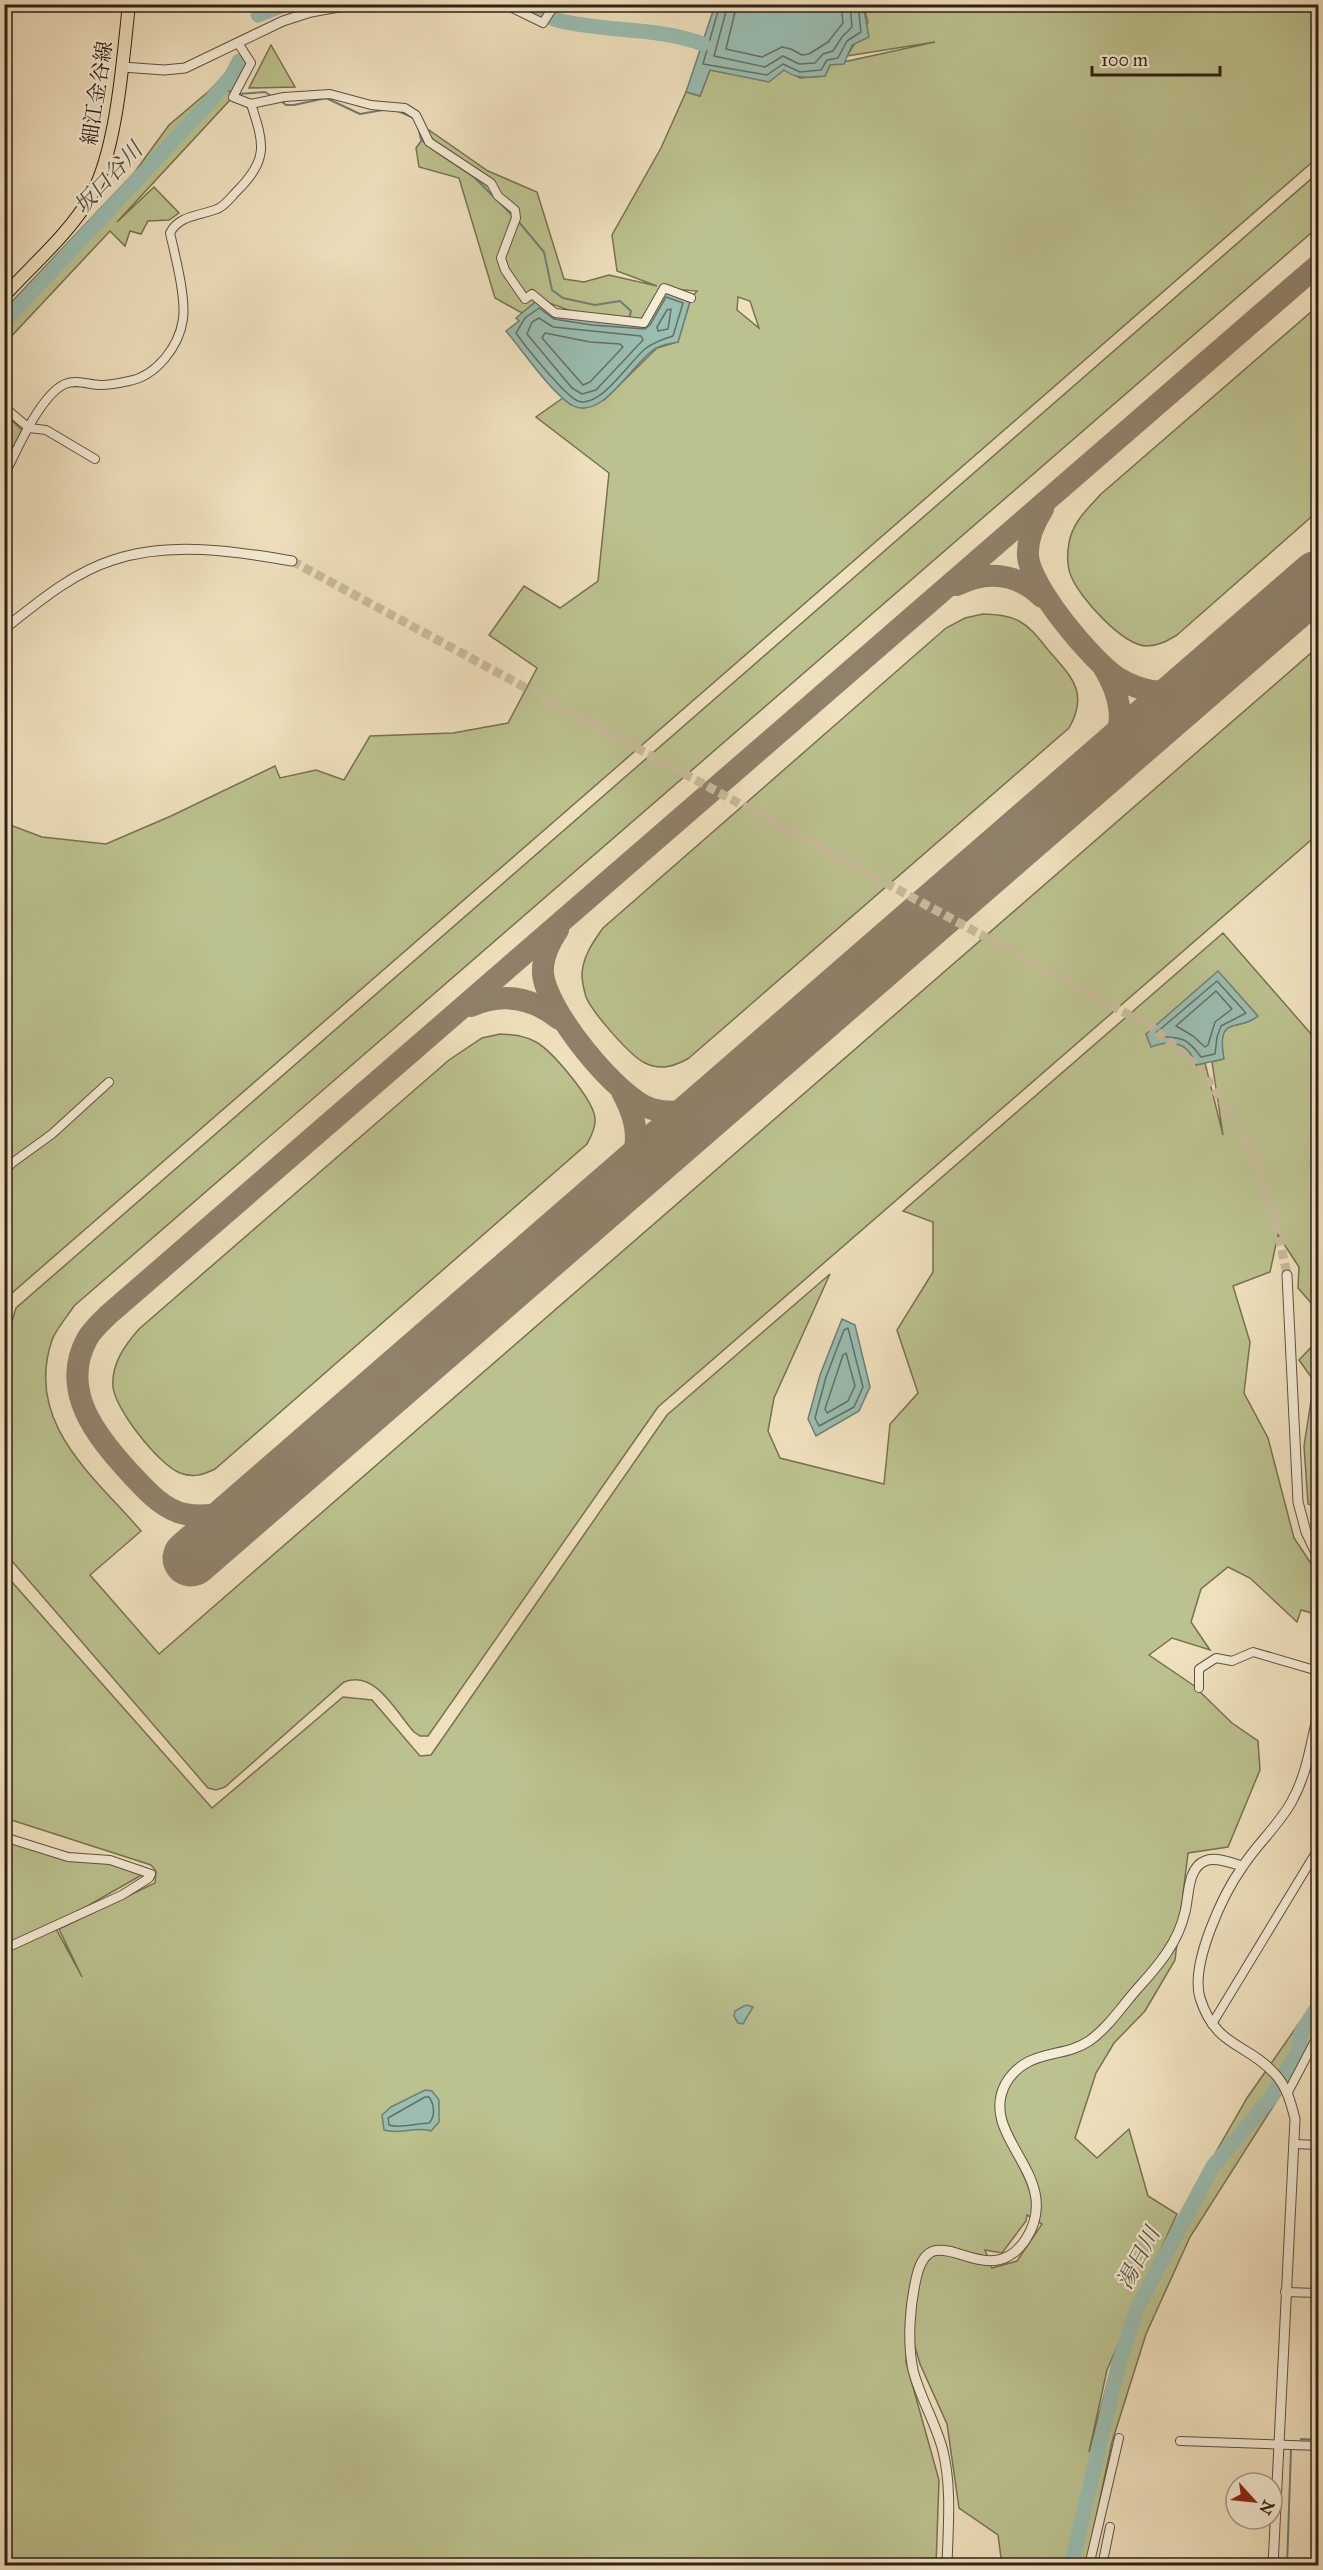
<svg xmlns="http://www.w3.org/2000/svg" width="1323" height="2570" viewBox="0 0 1323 2570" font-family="'IM FELL Great Primer','Noto Serif JP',serif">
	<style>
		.green { fill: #bcc28f; stroke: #767252; stroke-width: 1.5; fill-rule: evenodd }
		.water { fill: #9abeb2; stroke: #6f7f74; stroke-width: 1.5 }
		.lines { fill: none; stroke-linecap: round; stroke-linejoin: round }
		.shore { stroke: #647064; stroke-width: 1.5 }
		.stream { stroke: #6f7f74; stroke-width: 2 }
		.river { stroke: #9abeb2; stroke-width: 15 }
		.taxiway { stroke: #90816a; stroke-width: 22 }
		.runway { stroke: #90816a; stroke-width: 57 }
		.tertiary-tunnel { stroke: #c9bb9c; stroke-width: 9; stroke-dasharray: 9 4.5; stroke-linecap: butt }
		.minor-casing { stroke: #5f5140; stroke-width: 10 }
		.tertiary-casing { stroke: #5f5140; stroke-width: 11 }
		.primary-casing { stroke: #2f2116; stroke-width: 14 }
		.minor { stroke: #f5ecd5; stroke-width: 8 }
		.tertiary { stroke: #f5ecd5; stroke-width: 9 }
		.primary { stroke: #f0e1be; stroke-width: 12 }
		.labels { text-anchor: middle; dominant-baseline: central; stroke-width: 4.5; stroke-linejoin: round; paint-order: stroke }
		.street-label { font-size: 21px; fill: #2f2116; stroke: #f5ecd5 }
		.water-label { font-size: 22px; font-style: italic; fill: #4f5045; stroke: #f5ecd5 }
	</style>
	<rect width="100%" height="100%" fill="#f0e1be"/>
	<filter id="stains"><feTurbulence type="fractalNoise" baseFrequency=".00333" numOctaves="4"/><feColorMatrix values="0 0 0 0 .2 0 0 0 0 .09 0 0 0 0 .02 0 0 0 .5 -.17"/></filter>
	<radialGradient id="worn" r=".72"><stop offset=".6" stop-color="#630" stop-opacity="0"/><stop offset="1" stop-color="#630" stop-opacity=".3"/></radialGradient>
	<!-- green -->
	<g class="green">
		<path d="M 863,5 L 1318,5 L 1318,157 L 5,1299 L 4,894 L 9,884 L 5,876 L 5,823 L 42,837 L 106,844 L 171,816 L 275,766 L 280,778 L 316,770 L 344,780 L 370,736 L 453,733 L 508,723 L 537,668 L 489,635 L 524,586 L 560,608 L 598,581 L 609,473 L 536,417 L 563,398 L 571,405 L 604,400 L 657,348 L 678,342 L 691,298 L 697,291 L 664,288 L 638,323 L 592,319 L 539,299 L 522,313 L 495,298 L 459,178 L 419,167 L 416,148 L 429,130 L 488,171 L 537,192 L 564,279 L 584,282 L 609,275 L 657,286 L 617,271 L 612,235 L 661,148 L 686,92 L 700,96 L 710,70 L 769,81 L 784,69 L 800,78 L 825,76 L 830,65 L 935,42 L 847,56 L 868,22 ZM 738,297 L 750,301 L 759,328 L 737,310 Z"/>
		<path d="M 271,45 L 295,87 L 249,88 Z"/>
		<path d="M 235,64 L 245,67 L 229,101 L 117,222 L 154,187 L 179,213 L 169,220 L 148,221 L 141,234 L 130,231 L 125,246 L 110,231 L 5,343 L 5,309 L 134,173 L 169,125 L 209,91 Z"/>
		<path d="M 1318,173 L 1318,227 L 74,1306 C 67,1317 56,1329 52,1340 C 24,1423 93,1475 141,1531 L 90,1575 L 159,1654 L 1318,647 L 1318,834 L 658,1407 L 428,1736 L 420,1736 L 414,1732 C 396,1712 375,1669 344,1682 L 225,1787 L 216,1790 L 208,1788 L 5,1553 L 4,1347 L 16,1308 Z"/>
		<path d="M 1318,306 L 1318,511 L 1177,635 C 1167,641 1158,646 1147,646 C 1123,646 1079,597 1071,576 C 1067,566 1067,554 1069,543 C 1072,523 1088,508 1101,494 Z"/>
		<path d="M 5,414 L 22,430 L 5,464 Z"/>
		<path d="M 983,614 C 996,615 1008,615 1019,621 C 1032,628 1040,640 1049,651 C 1072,677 1089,693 1069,728 L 689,1058 C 675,1066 661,1071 645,1063 C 630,1056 593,1013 586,997 C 584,990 582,982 582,974 C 583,956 593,942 603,928 L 946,628 L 965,618 Z"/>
		<path d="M 1223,933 L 1312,1035 L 1318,1031 L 1318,1311 L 1298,1288 L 1299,1267 L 1278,1235 L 1270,1272 L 1233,1286 L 1250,1342 L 1244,1393 L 1268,1438 L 1294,1538 L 1318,1574 L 1318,1615 L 1301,1610 L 1297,1622 L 1250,1578 L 1228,1567 L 1201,1589 L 1191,1622 L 1210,1650 L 1172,1638 L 1149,1655 L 1193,1685 L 1232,1723 L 1258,1741 L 1260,1770 L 1228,1847 L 1188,1853 L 1175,1960 L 1145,2011 L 1114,2043 L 1096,2073 L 1075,2138 L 1097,2158 L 1129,2129 L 1148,2196 L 1177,2214 L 1142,2290 L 1189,2199 L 1247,2098 L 1318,1996 L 1318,2030 L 1295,2072 L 1190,2237 L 1146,2334 L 1112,2442 L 1086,2565 L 1002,2565 L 998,2535 L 959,2508 L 947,2424 L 920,2364 L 908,2323 L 906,2362 L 939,2480 L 936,2565 L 5,2565 L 5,1841 L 24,1842 L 147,1872 L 54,1925 L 82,1977 L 59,1929 L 155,1883 L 156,1871 L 151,1865 L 5,1818 L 4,1573 L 212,1808 L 343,1697 L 372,1700 L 420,1756 L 431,1755 L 667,1415 L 830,1274 L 774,1398 L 768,1431 L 780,1458 L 884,1484 L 890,1424 L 918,1393 L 897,1330 L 933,1272 L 933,1222 L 903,1211 ZM 1258,1016 C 1238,1033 1216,1013 1223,1059 L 1212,1062 L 1223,1135 L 1205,1063 L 1196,1065 C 1190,1048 1182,1043 1164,1042 ZM 1027,2215 L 1042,2224 L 1017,2261 L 992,2268 L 985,2250 L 1002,2253 L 1026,2221 ZM 1128,2323 L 1113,2362 L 1089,2452 L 1107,2370 Z"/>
		<path d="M 500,1034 C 513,1035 524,1035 536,1042 C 552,1051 593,1099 595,1118 C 596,1127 591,1136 587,1144 L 215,1469 C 203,1475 193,1478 180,1473 C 159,1465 115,1409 113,1387 C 111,1364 125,1345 139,1329 L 449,1060 L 482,1038 Z"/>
		<path d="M 1318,1340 L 1318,1507 L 1308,1504 L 1304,1446 L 1314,1381 L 1299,1360 Z"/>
	</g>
	<!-- water -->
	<g class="water">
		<path d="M 715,5 L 863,5 L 869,37 L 852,45 L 844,64 L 830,65 L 825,76 C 809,77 797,80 784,70 L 769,82 L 710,70 L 700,96 L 686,92 Z"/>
		<path d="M 664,288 L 691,298 L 678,342 C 671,343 663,344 656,348 C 633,361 601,425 570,404 C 549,390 523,351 506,331 L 519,321 L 516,318 L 539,299 L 555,313 L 644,323 Z"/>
		<path d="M 1218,971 L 1258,1016 C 1238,1033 1216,1013 1224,1059 L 1196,1065 C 1188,1042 1173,1039 1151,1047 L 1146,1034 Z"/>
		<path d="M 842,1319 L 855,1325 L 870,1387 L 859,1411 L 816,1436 L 808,1419 L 820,1375 Z"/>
		<path d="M 746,2005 L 753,2007 L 743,2024 L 738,2023 L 734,2016 L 735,2011 Z"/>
		<path d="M 425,2090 L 432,2091 L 439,2100 L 439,2122 L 431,2131 C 415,2126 400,2135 384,2130 L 382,2115 L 391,2107 Z"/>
	</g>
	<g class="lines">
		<!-- shore -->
		<g class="shore">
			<path d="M 720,4 L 703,64 L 767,75 L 783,64 L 800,72 L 821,70 L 827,60 L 838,58 L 847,41 L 861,32 L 858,4"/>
			<path d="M 728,4 L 714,56 L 765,67 L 783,56 L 799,64 L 815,63 L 823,54 L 833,51 L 842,37 L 852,27 L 850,4"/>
			<path d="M 737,4 L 726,49 L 762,57 L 782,47 L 791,49 L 802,55 L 809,54 L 828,42 L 843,23 L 841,4"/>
			<path d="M 666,297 L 683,303 L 673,336 C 663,339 654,342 645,349 C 629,362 600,409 578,401 C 565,396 525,346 516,333 L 525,318 L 539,308 L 554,319 L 592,325 L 645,329 L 650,325 Z"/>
			<path d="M 671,309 L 668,329 L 658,331 L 657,327 L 667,310 Z"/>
			<path d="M 539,318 L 553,327 L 641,336 L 643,340 L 596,390 L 582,394 L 572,388 L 527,334 L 532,322 Z"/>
			<path d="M 545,333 L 590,342 L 620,344 L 623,347 L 590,382 L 583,385 L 542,338 Z"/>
			<path d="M 1217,981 L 1246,1013 L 1221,1026 L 1217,1037 L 1215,1054 L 1201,1057 C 1186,1036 1181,1038 1156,1036 L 1157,1032 Z"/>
			<path d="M 1216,991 L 1232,1009 L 1215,1022 L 1208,1045 L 1205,1047 L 1193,1036 L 1176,1026 Z"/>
			<path d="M 848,1328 L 863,1387 L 854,1407 L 819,1426 L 815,1418 L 826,1377 L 844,1330 Z"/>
			<path d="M 846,1353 L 855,1386 L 848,1401 L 827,1413 L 825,1409 L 843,1355 Z"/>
			<path d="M 425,2097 L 429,2097 C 434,2104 436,2116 429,2123 C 418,2123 399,2129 389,2125 L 388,2118 Z"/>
		</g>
		<!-- stream -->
		<g class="stream">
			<path d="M 238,94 L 265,92 L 273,97"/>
			<path d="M 281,101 L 286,105 L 294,105 L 326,98 L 360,114 L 383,110"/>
			<path d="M 398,111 L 414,118"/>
			<path d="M 418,126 L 421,139 L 427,145"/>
			<path d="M 175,139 L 224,90 L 233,92"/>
			<path d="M 431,148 L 474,177 L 512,215"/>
			<path d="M 518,221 L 544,252 L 552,290 L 563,298 L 595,305 L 620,301 L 631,311 L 629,319"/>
			<path d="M 1301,2439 L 1318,2440"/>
			<path d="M 1287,2566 L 1291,2450"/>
		</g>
		<!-- river -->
		<g class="river">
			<path d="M 523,4 C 535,10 548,18 561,21 C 608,32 658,27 703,44"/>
			<path d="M 258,15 L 286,4"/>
			<path d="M 4,322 L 204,108 L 232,75 L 239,61"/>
			<path d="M 1071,2566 L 1119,2363 L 1137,2308 L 1213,2166 L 1270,2099 L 1298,2052 L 1301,2033 L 1318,2006"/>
		</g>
		<!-- taxiway -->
		<g class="taxiway">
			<path d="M 1043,509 C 1034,523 1027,539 1028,556 C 1030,587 1092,661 1118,678 C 1128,684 1140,689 1152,691 C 1173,694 1191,684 1208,674"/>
			<path d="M 957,585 C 987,570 1017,573 1042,597"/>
			<path d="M 1097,771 C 1125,737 1127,706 1104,668"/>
			<path d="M 558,930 C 550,942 542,957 543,973 C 545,1009 618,1099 652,1109 C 676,1116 698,1110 719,1099"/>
			<path d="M 471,1006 C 503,992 532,997 559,1019"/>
			<path d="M 609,1195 C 639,1161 645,1133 622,1092"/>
			<path d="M 256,1501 C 233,1511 211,1519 185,1514 C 163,1510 145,1489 130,1473 C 97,1437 59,1391 87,1339 C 92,1330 101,1322 108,1315 L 1318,265"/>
		</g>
		<!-- runway -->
		<path class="runway" d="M 191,1558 L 1318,579"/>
		<!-- tertiary-tunnel -->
		<path class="tertiary-tunnel" d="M 292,561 L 1153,1028 C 1170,1044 1192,1060 1206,1078 C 1252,1138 1273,1203 1287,1275"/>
		<defs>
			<g id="minor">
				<path d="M 492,4 L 510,7 L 543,23 L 555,4"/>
				<path d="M 238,43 L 251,63 L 233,97 L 251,104 L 284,97 L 330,94 L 371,105 L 405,108 L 416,115 L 429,142 L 491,183 L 498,196 L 515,210 L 516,218 L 501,258 L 505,270 L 525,299 L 532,294 L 555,313 L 644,323 L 664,288 L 691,298"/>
				<path d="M 4,407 L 29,428 L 46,430 L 95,459"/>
				<path d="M 4,476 C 16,452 40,395 65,384 C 77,379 89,385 101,385 C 110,385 120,383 129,381 C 156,376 179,347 183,319 C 186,297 175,255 170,233 C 179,215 200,216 217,209 C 225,206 231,197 237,191 C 269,159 264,144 251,104"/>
				<path d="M 4,1172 L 12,1163 L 52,1134 L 109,1082"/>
				<path d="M 1199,1688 L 1199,1669 L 1216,1658 L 1232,1661 L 1253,1652 L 1318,1671"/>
				<path d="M 1309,1756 L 1318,1760"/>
				<path d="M 4,1837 L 68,1857 L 110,1860 L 151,1874 L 149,1878 L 122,1895 L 4,1949"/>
				<path d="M 1212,2024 L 1315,1854 L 1318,1855"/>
				<path d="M 1287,2094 L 1318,2035"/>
				<path d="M 1295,2144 L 1318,2145"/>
				<path d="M 1285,2292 L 1318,2293"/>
				<path d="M 1180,2441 L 1318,2446"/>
				<path d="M 1089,2566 L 1119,2438"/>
				<path d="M 1102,2566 L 1110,2527"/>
			</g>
			<g id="tertiary">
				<path d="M 122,67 L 164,70 L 185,68 L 283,21 L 311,12 L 355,4"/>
				<path d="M 4,629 C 37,603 72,573 113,560 C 170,541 235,551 292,561"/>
				<path d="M 1287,1275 L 1298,1502 L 1306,1532 L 1318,1557"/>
				<path d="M 947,2566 C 948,2527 952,2489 943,2451 C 936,2423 920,2398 913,2370 C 907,2341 910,2303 917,2275 C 933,2211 987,2298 1026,2239 C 1066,2176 976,2137 1006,2083 C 1027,2048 1063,2059 1089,2041 C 1108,2028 1122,2006 1138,1988 C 1158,1966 1178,1943 1185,1912 C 1189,1897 1187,1868 1205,1861 C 1215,1856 1232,1863 1242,1866"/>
				<path d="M 1273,2566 L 1295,2119 C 1291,2103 1287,2087 1275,2074 C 1246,2042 1216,2048 1200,1998 C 1190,1964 1223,1894 1243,1866 C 1258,1843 1279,1825 1292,1801 C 1307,1774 1311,1743 1318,1714"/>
			</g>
			<path id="primary" d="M 4,296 C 33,264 69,234 91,196 C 117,150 123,58 129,4"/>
		</defs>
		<!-- minor casing -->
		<use href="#minor" class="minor-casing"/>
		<!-- tertiary casing -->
		<use href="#tertiary" class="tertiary-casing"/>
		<!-- primary casing -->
		<use href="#primary" class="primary-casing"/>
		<!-- minor -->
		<use href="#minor" class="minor"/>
		<!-- tertiary -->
		<use href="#tertiary" class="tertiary"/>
		<!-- primary -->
		<use href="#primary" class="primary"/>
	</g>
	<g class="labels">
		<!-- street labels -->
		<g class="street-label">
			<text transform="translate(97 93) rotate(-81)">細江金谷線</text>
		</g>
		<!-- water labels -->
		<g class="water-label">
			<text transform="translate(108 178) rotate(-47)">坂口谷川</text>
			<text transform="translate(1138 2258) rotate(-62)">湯日川</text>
		</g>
	</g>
	<!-- margin -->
	<rect width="1323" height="2570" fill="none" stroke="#f0e1be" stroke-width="24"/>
	<rect x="6" y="6" width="1311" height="2558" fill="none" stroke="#2f2116" stroke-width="3"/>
	<rect x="12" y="12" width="1299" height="2546" fill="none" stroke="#2f2116" stroke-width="1.5"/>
	<!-- north arrow -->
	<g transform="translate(1254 2501) rotate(117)"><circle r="28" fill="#f5ecd5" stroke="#a69b89" stroke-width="1.5"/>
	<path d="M0-4.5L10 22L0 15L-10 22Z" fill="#8f2418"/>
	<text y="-9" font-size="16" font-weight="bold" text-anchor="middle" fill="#2f2116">N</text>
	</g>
	<!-- scale -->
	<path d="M1092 66v9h128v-9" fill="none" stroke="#2f2116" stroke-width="3"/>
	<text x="1101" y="66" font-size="18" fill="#2f2116" stroke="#f5ecd5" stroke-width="4.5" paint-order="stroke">100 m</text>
	<rect width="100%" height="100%" filter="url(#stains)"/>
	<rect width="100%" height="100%" fill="url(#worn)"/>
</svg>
